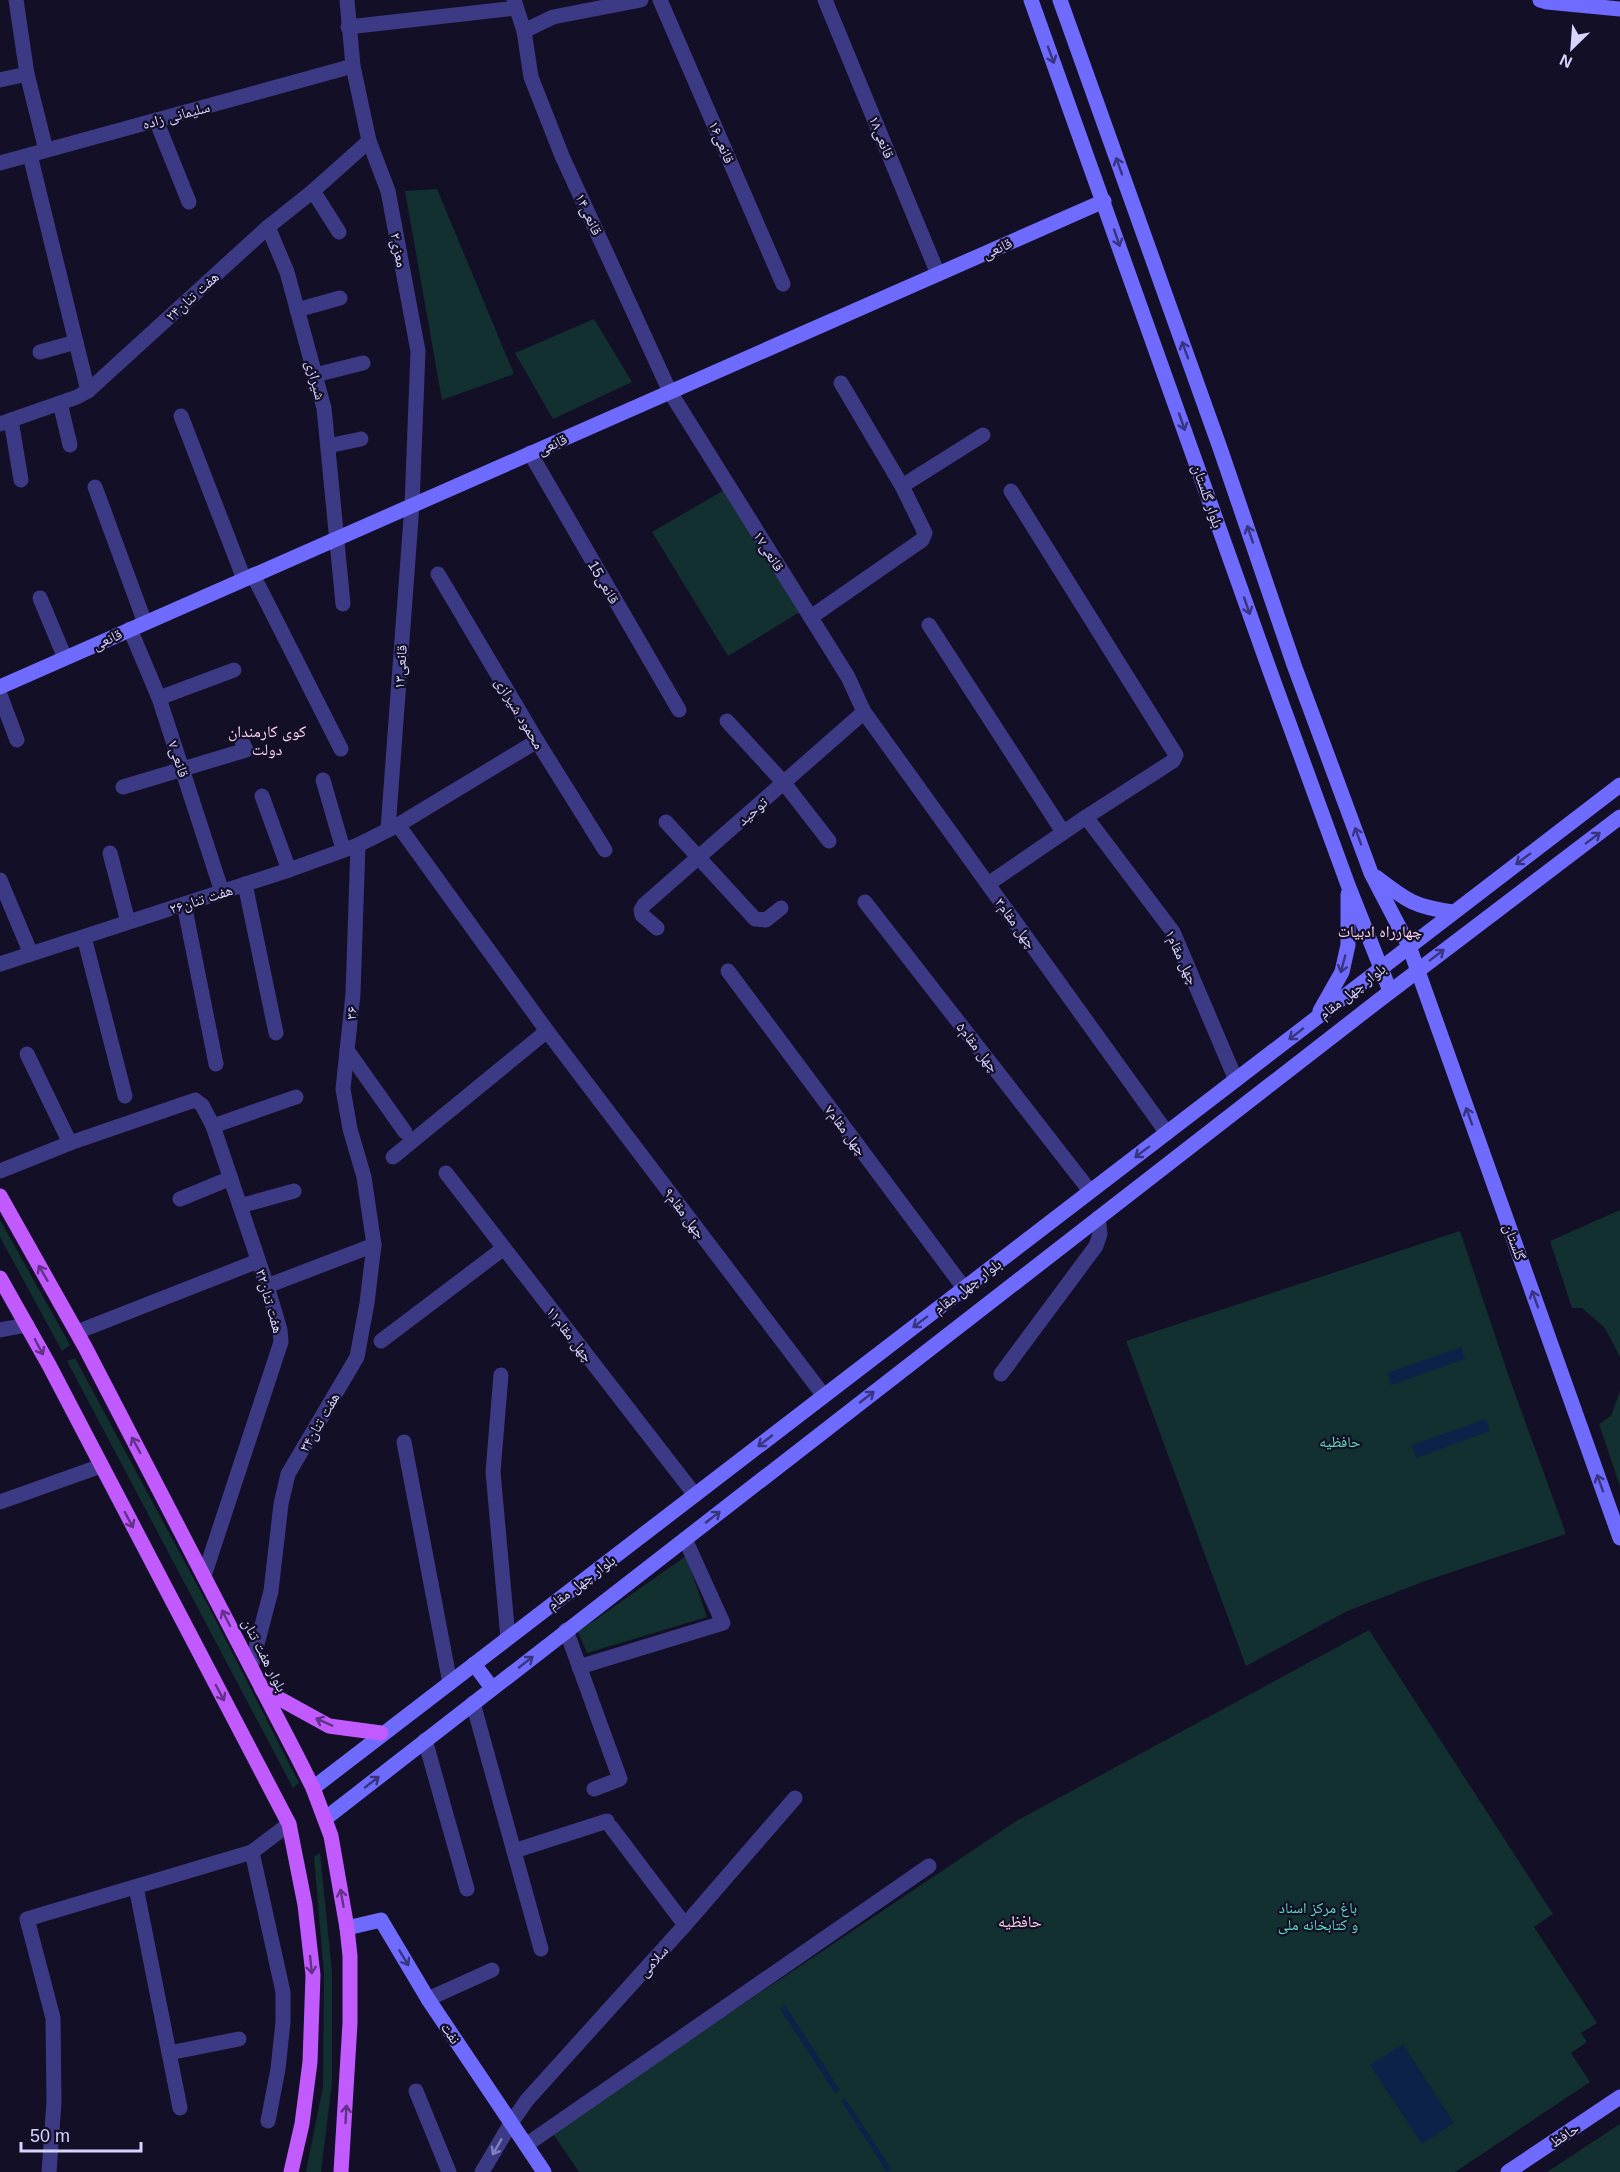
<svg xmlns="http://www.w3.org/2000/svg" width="1620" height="2172" viewBox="0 0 1620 2172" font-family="Helvetica,'Noto Naskh Arabic',sans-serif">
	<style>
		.green { fill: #12302f }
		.water { fill: #0c2248 }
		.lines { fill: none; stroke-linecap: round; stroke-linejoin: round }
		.street { stroke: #3d3a85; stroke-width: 15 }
		.secondary { stroke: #6f6bff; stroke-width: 15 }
		.primary { stroke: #c25bff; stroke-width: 15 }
		.oneway { stroke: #38347d }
		.oneway2 { stroke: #623188 }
		.oneway3 { stroke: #837fbc }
		.labels { text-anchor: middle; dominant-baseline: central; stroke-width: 4.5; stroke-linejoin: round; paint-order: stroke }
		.street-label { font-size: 15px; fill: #d9d4ff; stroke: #130f26 }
		.park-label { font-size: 15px; fill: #5fe0c0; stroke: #130f26 }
		.neighbourhood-label { font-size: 16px; fill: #ffd6f0; stroke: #130f26 }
	</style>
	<rect width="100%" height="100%" fill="#130f26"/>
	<!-- green -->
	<g class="green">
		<path d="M 437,189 L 514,374 L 442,400 L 405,191 Z"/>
		<path d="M 594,319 L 632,382 L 553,419 L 515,353 Z"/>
		<path d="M 726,489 L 803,610 L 728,656 L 652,532 Z"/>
		<path d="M 1620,1210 L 1620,1357 L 1605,1328 L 1582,1308 L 1572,1308 L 1550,1241 Z"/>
		<path d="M 0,1220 L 70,1345 L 62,1351 L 0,1237 Z"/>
		<path d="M 1460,1231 L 1509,1377 L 1566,1534 L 1425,1581 L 1345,1612 L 1246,1666 L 1126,1341 Z"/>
		<path d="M 75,1358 L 211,1611 L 299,1783 L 293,1788 L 67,1361 Z"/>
		<path d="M 1620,1391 L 1620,1486 L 1599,1424 L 1611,1416 Z"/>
		<path d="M 686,1556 L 707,1617 L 587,1653 L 578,1632 Z"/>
		<path d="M 1369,1630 L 1553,1914 L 1534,1927 L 1597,2023 L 1581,2033 L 1587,2042 L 1571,2053 L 1590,2082 L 1455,2172 L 579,2172 L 552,2132 L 1018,1820 Z"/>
		<path d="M 320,1853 L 332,1972 L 332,2083 L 321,2172 L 306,2172 L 323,2086 L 324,1974 L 314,1857 Z"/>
		<path d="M 1620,2124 L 1620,2172 L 1547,2172 Z"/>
	</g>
	<!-- water -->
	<g class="water">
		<path d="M 1461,1347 L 1465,1359 L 1391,1385 L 1387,1373 Z"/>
		<path d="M 1486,1419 L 1490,1431 L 1416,1458 L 1412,1445 Z"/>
		<path d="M 785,2005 L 840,2090 L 835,2093 L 780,2009 Z"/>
		<path d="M 1403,2044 L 1454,2123 L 1422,2144 L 1370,2065 Z"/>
		<path d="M 845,2098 L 891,2168 L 887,2172 L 841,2101 Z"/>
	</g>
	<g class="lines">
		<!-- street -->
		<g class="street">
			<path d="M 16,0 L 27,74 L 46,150"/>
			<path d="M 347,0 L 353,66 L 369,141 L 388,191 L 418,351 L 412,505 L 388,829"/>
			<path d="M 514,0 L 524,31 L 531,77 L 562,156 L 670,392 L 848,677 L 864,712 L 1167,1133"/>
			<path d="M 660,0 L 783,284"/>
			<path d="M 825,0 L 938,274"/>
			<path d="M 348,27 L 516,8"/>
			<path d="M 524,31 L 553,17 L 641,0"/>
			<path d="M 0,80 L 27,74"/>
			<path d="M 156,120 L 189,202"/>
			<path d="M 30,155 L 88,391"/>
			<path d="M 0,163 L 353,66"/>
			<path d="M 313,191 L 339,232"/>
			<path d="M 268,227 L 287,272 L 324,408 L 343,604"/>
			<path d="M 297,310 L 340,298"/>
			<path d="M 40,352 L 76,342"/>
			<path d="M 315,375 L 363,363"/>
			<path d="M 60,403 L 70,445"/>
			<path d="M 181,416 L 244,579"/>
			<path d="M 11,420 L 21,480"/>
			<path d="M 0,424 L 77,397 L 88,391 L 268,227 L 313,191 L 369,141"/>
			<path d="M 328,446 L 361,439"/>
			<path d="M 530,453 L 679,710"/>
			<path d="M 902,486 L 983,435"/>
			<path d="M 95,487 L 145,623"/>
			<path d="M 438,574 L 537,741 L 605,850"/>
			<path d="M 253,575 L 341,749"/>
			<path d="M 40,598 L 65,658"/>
			<path d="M 811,617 L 922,540 L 925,533 L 902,486 L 841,383"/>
			<path d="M 929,625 L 1063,832"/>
			<path d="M 130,629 L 159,698 L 222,892"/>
			<path d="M 0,695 L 17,740"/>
			<path d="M 159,698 L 234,670"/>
			<path d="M 727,721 L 784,783 L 829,841"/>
			<path d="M 323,780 L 343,849"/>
			<path d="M 123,787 L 246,750 L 241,739"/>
			<path d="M 262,796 L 289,870"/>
			<path d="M 1086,817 L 1173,932 L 1236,1080"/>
			<path d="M 666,822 L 755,919 L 766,920 L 781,908"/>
			<path d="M 398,825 L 547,1031 L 824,1396"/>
			<path d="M 110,853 L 128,922"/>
			<path d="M 0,880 L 31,954"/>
			<path d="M 245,884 L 276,1033"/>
			<path d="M 988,884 L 1086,817 L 1173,761 L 1176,755 L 1011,491"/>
			<path d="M 865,902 L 1090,1191"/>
			<path d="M 184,904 L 216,1064"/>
			<path d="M 657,928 L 642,915 L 641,910 L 644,905 L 864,712"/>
			<path d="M 84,937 L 125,1096"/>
			<path d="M 0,964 L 289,870 L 358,845 L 398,825 L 537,741"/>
			<path d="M 728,971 L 964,1288"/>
			<path d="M 347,1050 L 405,1132"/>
			<path d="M 27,1054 L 70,1143"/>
			<path d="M 213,1126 L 296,1097"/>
			<path d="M 393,1157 L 547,1031"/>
			<path d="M 0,1171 L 70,1143 L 195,1100 L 202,1105 L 213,1126 L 267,1286 L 280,1330 L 281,1342 L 204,1576"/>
			<path d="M 446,1173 L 695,1495"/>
			<path d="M 180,1199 L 231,1178"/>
			<path d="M 240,1206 L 294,1191"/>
			<path d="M 267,1286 L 374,1245"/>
			<path d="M 0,1330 L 27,1325"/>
			<path d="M 77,1332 L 258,1261"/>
			<path d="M 381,1341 L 504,1248"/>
			<path d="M 1001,1374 L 1096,1246 L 1100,1234 L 1098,1218"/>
			<path d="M 501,1375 L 493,1472 L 508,1638"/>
			<path d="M 404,1442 L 450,1683"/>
			<path d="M 0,1502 L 101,1466"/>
			<path d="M 566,1630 L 620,1779 L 594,1789"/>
			<path d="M 251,1667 L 271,1591 L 281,1504 L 288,1474 L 357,1357 L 367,1303 L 374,1245 L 364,1177 L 350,1129 L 343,1089 L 353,994 L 358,845"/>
			<path d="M 579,1667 L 723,1623 L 685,1539"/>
			<path d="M 473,1703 L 541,1949"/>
			<path d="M 425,1740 L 467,1889"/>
			<path d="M 611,1827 L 685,1925"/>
			<path d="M 514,1851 L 607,1821"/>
			<path d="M 252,1852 L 283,1992 L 283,2022 L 278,2069 L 268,2121"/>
			<path d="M 136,1887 L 180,2108"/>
			<path d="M 428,1999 L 492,1970"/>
			<path d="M 169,2053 L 239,2039"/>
			<path d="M 416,2091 L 449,2172"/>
			<path d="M 526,2145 L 929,1866"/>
			<path d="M 49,2172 L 54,2102 L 53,2018 L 27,1919 L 252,1852 L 289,1824"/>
			<path d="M 482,2172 L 511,2123 L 527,2100 L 685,1925 L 795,1798"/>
		</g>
		<!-- secondary -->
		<g class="secondary">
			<path d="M 1031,0 L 1271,674 L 1348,885 L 1390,991"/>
			<path d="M 1060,0 L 1220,448 L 1294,665 L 1371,873 L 1409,946 L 1620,1538"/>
			<path d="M 1540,0 L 1547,2 L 1620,9"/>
			<path d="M 0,687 L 1104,201"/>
			<path d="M 1376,877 C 1407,901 1415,907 1453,912"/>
			<path d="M 1320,1011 L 1342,972 L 1348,945 L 1348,894"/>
			<path d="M 474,1664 L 492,1688"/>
			<path d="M 313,1788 L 1620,785"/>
			<path d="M 326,1818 L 1378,1001 L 1620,817"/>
			<path d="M 347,1928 L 381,1920 L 428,1999 L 544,2172"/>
			<path d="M 1508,2172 L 1620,2097"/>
		</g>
		<!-- primary -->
		<g class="primary">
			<path d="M 0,1196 L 85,1347 L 299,1760 L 313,1788 L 331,1836 L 347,1928 L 350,1956 L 350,2023 L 341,2172"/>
			<path d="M 0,1278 L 49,1365 L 289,1824 L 305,1905 L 313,1975 L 310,2062 L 302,2124 L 291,2172"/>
			<path d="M 262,1689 L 329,1726 L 381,1733"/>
		</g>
	</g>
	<!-- one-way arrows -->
	<defs><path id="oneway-shaft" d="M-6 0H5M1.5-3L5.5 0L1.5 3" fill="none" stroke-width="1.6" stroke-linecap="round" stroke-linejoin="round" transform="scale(1.5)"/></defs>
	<g class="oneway">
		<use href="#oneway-shaft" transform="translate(1051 55) rotate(70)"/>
		<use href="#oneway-shaft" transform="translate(1119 166) rotate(-110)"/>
		<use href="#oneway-shaft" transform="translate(1117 238) rotate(71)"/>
		<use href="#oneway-shaft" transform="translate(1185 350) rotate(-110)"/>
		<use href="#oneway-shaft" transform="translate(1182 422) rotate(71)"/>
		<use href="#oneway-shaft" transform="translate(1250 534) rotate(-109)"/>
		<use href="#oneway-shaft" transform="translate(1247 606) rotate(71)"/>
		<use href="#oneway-shaft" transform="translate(1358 836) rotate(-110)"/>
		<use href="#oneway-shaft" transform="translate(1593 838) rotate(-37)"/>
		<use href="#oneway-shaft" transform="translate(1523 859) rotate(143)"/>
		<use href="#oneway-shaft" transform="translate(1437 955) rotate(-37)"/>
		<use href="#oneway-shaft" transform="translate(1343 964) rotate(105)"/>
		<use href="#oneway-shaft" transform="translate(1296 1034) rotate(142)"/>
		<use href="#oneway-shaft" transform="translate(1469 1116) rotate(-110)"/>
		<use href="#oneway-shaft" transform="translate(1142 1152) rotate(143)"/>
		<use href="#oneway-shaft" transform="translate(1535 1299) rotate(-110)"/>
		<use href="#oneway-shaft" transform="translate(920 1322) rotate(143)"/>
		<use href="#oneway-shaft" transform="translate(867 1397) rotate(-38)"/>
		<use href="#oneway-shaft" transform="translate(765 1441) rotate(142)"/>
		<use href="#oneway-shaft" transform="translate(1600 1483) rotate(-110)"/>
		<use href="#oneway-shaft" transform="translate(713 1517) rotate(-38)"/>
		<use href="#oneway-shaft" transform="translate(526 1662) rotate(-38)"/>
		<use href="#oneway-shaft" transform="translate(372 1782) rotate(-38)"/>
		<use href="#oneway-shaft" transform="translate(404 1958) rotate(59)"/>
	</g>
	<g class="oneway2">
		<use href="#oneway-shaft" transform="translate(43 1273) rotate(-120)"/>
		<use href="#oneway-shaft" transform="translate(39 1347) rotate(62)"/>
		<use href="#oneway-shaft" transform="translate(136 1445) rotate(-118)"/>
		<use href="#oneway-shaft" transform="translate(129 1520) rotate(62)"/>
		<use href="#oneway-shaft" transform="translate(226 1618) rotate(-117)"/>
		<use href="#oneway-shaft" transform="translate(220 1693) rotate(62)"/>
		<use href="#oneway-shaft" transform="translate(324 1722) rotate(-156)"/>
		<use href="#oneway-shaft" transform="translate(342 1898) rotate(-100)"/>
		<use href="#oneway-shaft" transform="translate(311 1965) rotate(84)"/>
		<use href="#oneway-shaft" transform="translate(346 2114) rotate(-87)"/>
	</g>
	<use class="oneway3" href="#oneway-shaft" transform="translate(497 2147) rotate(120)"/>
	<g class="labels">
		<!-- street labels -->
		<g class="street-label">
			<text transform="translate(176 115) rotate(-15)">سلیمانی زاده</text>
			<text transform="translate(882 137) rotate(68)">۱۸قانعی</text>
			<text transform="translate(722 142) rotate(67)">۱۶قانعی</text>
			<text transform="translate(589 214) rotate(65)">۱۴قانعی</text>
			<text transform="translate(997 248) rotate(-24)">قانعی</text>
			<text transform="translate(399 250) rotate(79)">۲معزی</text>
			<text transform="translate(192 296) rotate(-42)">هفت تنان۲۴</text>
			<text transform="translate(316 380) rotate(75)">شیرازی</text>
			<text transform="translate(552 444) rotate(-24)">قانعی</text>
			<text transform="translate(1208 496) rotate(71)">بلوار گلستان</text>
			<text transform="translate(769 551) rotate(58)">۱۷قانعی</text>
			<text transform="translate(604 582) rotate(60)">15قانعی</text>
			<text transform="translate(107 639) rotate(-24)">قانعی</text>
			<text transform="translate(400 667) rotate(-86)">۱۳قانعی</text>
			<text transform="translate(520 713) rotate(59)">محمود شیرازی</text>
			<text transform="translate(179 759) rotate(72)">۷قانعی</text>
			<text transform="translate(752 811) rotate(-41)">توحید</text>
			<text transform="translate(201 899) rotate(-18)">هفت تنان۲۶</text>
			<text transform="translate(1016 923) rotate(54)">چهل مقام۳</text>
			<text transform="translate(1182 957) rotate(65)">چهل مقام۱</text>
			<text transform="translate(1352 991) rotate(-38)">بلوار چهل مقام</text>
			<text transform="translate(351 1013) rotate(-85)">۳۶</text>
			<text transform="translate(978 1047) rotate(52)">چهل مقام۵</text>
			<text transform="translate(846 1130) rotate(53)">چهل مقام۷</text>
			<text transform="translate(685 1213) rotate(53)">چهل مقام۹</text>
			<text transform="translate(1515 1242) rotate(70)">گلستان</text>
			<text transform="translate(967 1286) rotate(-37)">بلوار چهل مقام</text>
			<text transform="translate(270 1301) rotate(74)">هفت تنان۳۲</text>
			<text transform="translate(570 1334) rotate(52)">چهل مقام۱۱</text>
			<text transform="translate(319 1422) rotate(-60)">هفت تنان۳۴</text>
			<text transform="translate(581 1582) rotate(-37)">بلوار چهل مقام</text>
			<text transform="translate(265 1655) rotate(63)">بلوار هفت تنان</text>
			<text transform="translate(653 1961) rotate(-48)">سلامی</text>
			<text transform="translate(451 2033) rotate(56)">نفت</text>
			<text transform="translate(1564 2135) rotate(-34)">حافظ</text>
		</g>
		<!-- park labels -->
		<g class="park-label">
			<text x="1340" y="1441">حافظیه</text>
			<text x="1318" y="1907">باغ مرکز اسناد<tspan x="1318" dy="17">و کتابخانه ملی</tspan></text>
		</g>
		<!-- neighbourhood labels -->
		<g class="neighbourhood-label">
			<text x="267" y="731">کوی کارمندان<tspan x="267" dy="18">دولت</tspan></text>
			<text x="1380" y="931">چهارراه ادبیات</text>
			<text x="1020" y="1921">حافظیه</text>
		</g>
	</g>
	<!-- north arrow -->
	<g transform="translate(1572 48) rotate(205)" stroke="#130f26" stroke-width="4.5" paint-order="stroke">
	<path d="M0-4.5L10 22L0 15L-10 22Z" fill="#d9d4ff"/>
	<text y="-9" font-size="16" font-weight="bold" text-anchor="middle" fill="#d9d4ff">N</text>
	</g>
	<!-- scale -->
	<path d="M21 2142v9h120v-9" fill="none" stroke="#d9d4ff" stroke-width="3"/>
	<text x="30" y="2142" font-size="18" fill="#d9d4ff" stroke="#130f26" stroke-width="4.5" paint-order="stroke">50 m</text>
</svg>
